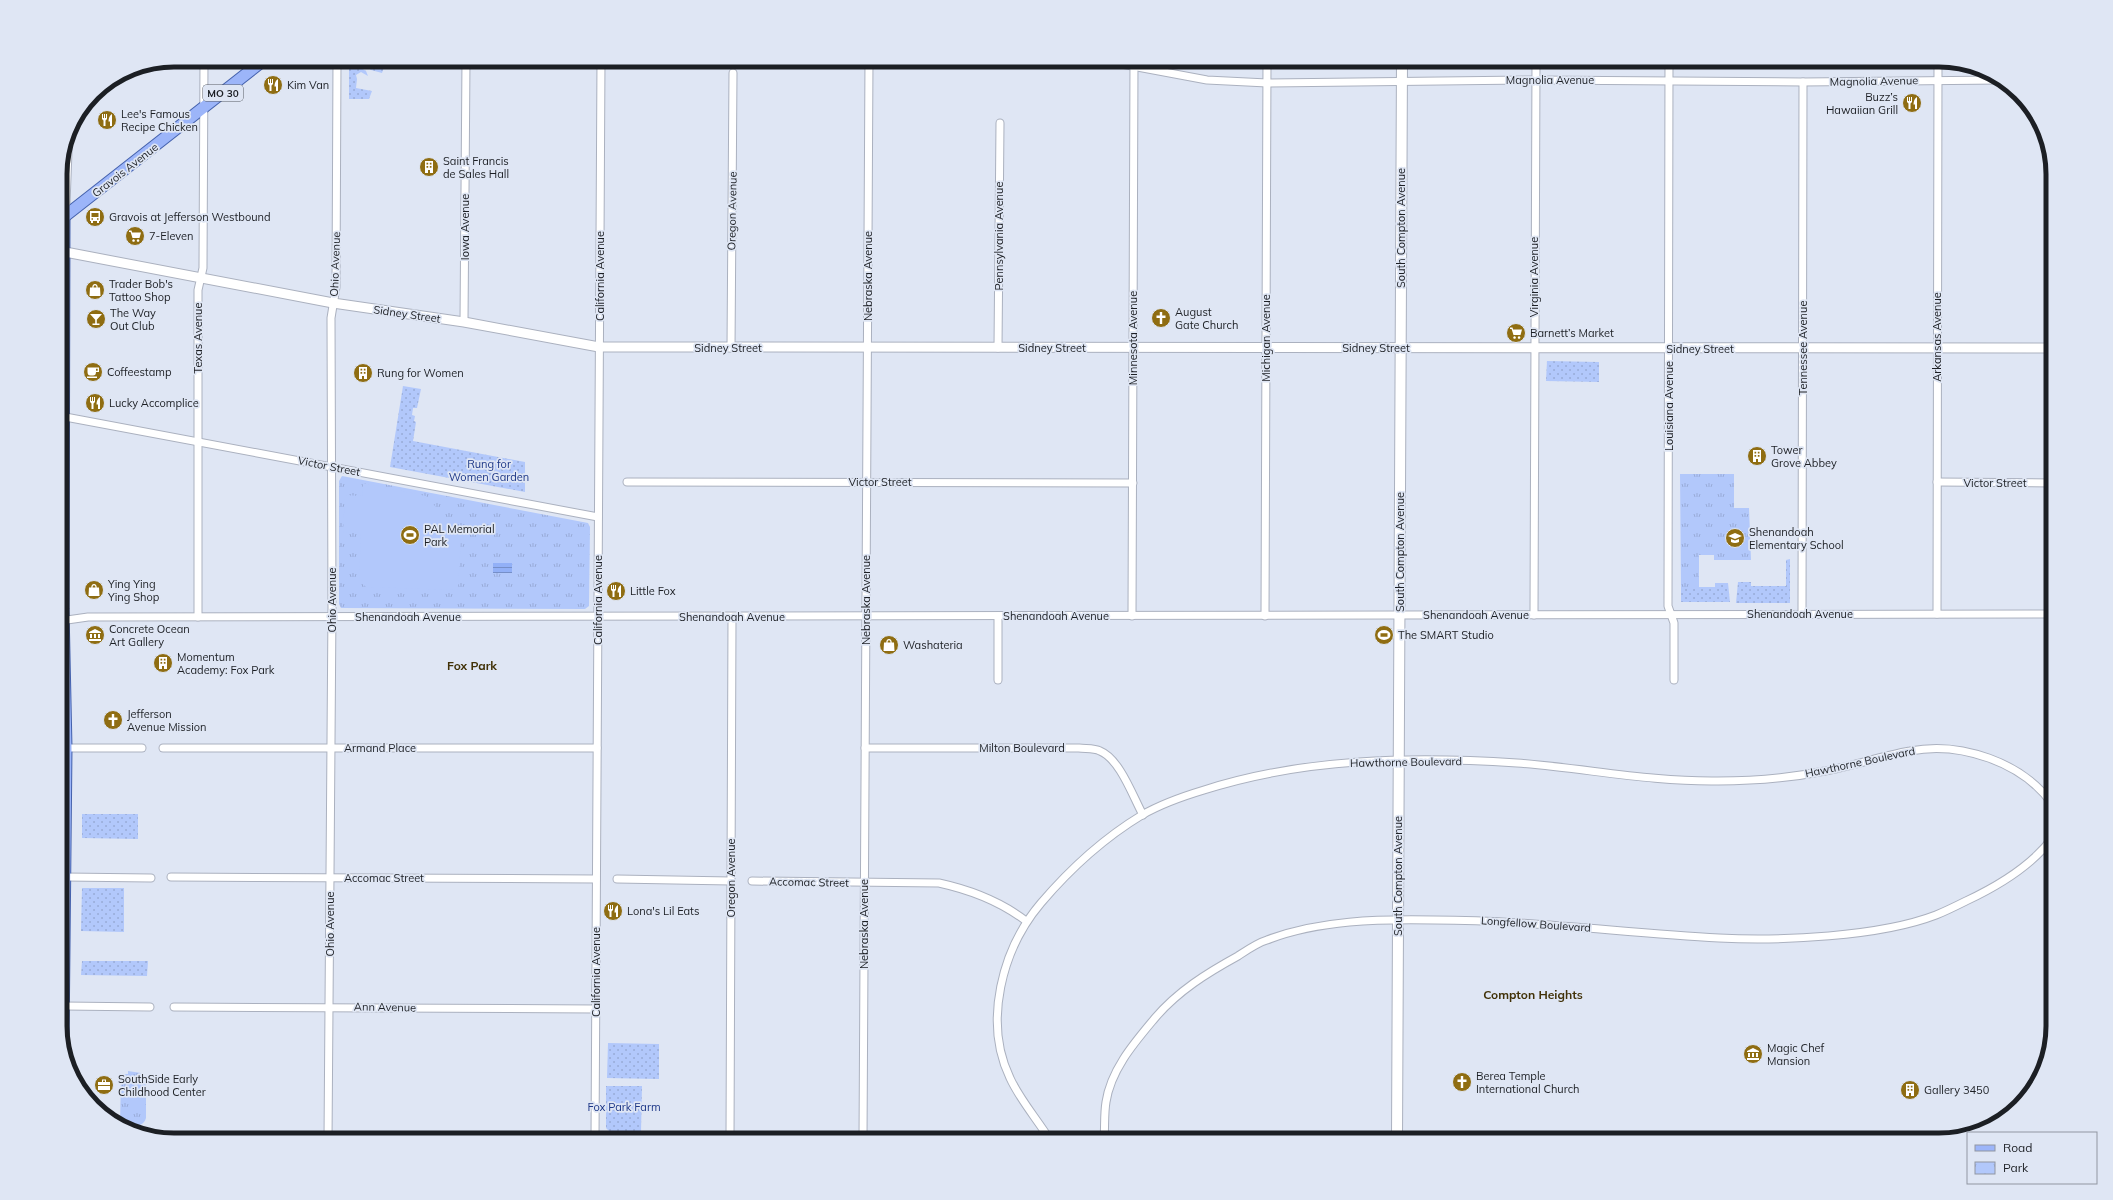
<svg xmlns="http://www.w3.org/2000/svg" width="2113" height="1200" viewBox="0 0 2113 1200" font-family="Mulish,sans-serif">
	<style>
		.grass { fill: url(#grass-dots) }
		.park { fill: url(#park-tufts) }
		.pitch { fill: #b2c8fb }
		.water { fill: url(#water-rules) }
		.lines { fill: none; stroke-linecap: round; stroke-linejoin: round }
		.minor-casing { stroke: #abb1bf; stroke-width: 9 }
		.tertiary-casing { stroke: #abb1bf; stroke-width: 11 }
		.secondary-casing { stroke: #abb1bf; stroke-width: 12 }
		.primary-casing { stroke: #4461ac; stroke-width: 13 }
		.minor { stroke: #fff; stroke-width: 7 }
		.tertiary { stroke: #fff; stroke-width: 9 }
		.secondary { stroke: #fff; stroke-width: 10 }
		.primary { stroke: #9cb5f9; stroke-width: 11 }
		.labels { text-anchor: middle; dominant-baseline: central; stroke-width: 3.5; stroke-linejoin: round; paint-order: stroke }
		.shield { fill: #dfe6f4; stroke: #565b62; stroke-width: 1 }
		.shield-label { font-size: 10px; font-weight: bold; fill: #1c1f24 }
		.street-label { font-size: 11px; fill: #1c1f24; stroke: #dfe6f4 }
		.poi-label { font-size: 11px; fill: #1c1f24; stroke: #dfe6f4; text-anchor: start }
		.park-label { font-size: 11px; fill: #1d3787; stroke: #dfe6f4 }
		.neighbourhood-label { font-size: 12px; font-weight: bold; fill: #413107; stroke: #dfe6f4 }
		.rim { fill: none; stroke: #1c1f24; stroke-width: 5 }
	</style>
	<defs>
		<pattern id="grass-dots" width="8" height="8" patternUnits="userSpaceOnUse"><rect width="8" height="8" fill="#b2c8fb"/><path d="M2 2h.1M6 6h.1" fill="none" stroke="#98abd7" stroke-width="1.8" stroke-linecap="round"/></pattern>
		<pattern id="park-tufts" width="24" height="20" patternUnits="userSpaceOnUse"><rect width="24" height="20" fill="#b2c8fb"/><path d="M3 7l-1-3M5 7V3M7 7l1-3M15 17l-1-3M17 17v-4M19 17l1-3" fill="none" stroke="#98abd7"/></pattern>
		<pattern id="water-rules" width="6" height="5" patternUnits="userSpaceOnUse"><rect width="6" height="5" fill="#92b0f7"/><path d="M0 2.5h6" fill="none" stroke="#768fc8"/></pattern>
	</defs>
	<rect width="100%" height="100%" fill="#dfe6f4"/>
	<!-- grass -->
	<g class="grass">
		<path d="M 367,60 L 399,66 L 397,69 L 384,67 L 382,73 L 371,70 L 363,63 Z"/>
		<path d="M 349,66 L 359,67 L 366,71 L 368,76 L 361,72 L 356,75 L 357,79 L 356,88 L 372,91 L 369,99 L 349,99 Z"/>
		<path d="M 1547,361 L 1599,362 L 1599,382 L 1546,381 Z"/>
		<path d="M 403,386 L 421,389 L 417,408 L 413,408 L 412,415 L 415,416 L 414,421 L 416,422 L 413,441 L 525,462 L 525,492 L 390,467 Z"/>
		<path d="M 1790,559 L 1790,603 L 1736,603 L 1738,582 L 1751,582 L 1751,586 L 1786,586 L 1786,560 Z"/>
		<path d="M 1715,583 L 1728,583 L 1730,602 L 1681,602 L 1681,587 L 1715,587 Z"/>
		<path d="M 82,814 L 138,814 L 138,839 L 82,838 Z"/>
		<path d="M 82,888 L 124,888 L 124,932 L 81,931 Z"/>
		<path d="M 82,961 L 148,961 L 147,976 L 81,975 Z"/>
		<path d="M 608,1043 L 659,1044 L 659,1079 L 607,1078 Z"/>
		<path d="M 606,1086 L 642,1086 L 641,1132 L 610,1132 L 606,1128 Z"/>
	</g>
	<!-- park -->
	<g class="park">
		<path d="M 1680,474 L 1734,474 L 1734,508 L 1749,508 L 1751,560 L 1714,560 L 1714,555 L 1699,555 L 1699,587 L 1681,587 Z"/>
		<path d="M 342,476 L 588,523 L 590,527 L 589,606 L 585,609 L 341,608 L 339,604 L 339,481 Z"/>
		<path d="M 128,1071 L 141,1073 L 146,1078 L 146,1118 C 143,1129 130,1126 120,1126 L 121,1074 L 128,1074 Z"/>
	</g>
	<!-- pitch -->
	<path class="pitch" d="M 363,483 L 426,496 L 453,526 L 461,537 L 458,590 L 366,587 L 359,580 L 361,533 L 343,532 L 345,495 L 362,496 Z"/>
	<!-- water -->
	<rect class="water" x="493" y="563" width="19" height="10"/>
	<g class="lines">
		<defs>
			<g id="minor">
				<path d="M 1100,60 L 1207,80 L 1267,83 L 1535,80 L 1803,82 L 2001,80"/>
				<path d="M 1669,60 L 1668,606 L 1674,623 L 1674,680"/>
				<path d="M 464,322 L 466,60"/>
				<path d="M 731,348 L 733,73"/>
				<path d="M 998,348 L 1000,123"/>
				<path d="M 60,416 L 598,517"/>
				<path d="M 627,482 L 1133,483"/>
				<path d="M 1937,482 L 2053,483"/>
				<path d="M 1802,614 L 1803,82"/>
				<path d="M 1937,614 L 1938,60"/>
				<path d="M 1534,615 L 1536,60"/>
				<path d="M 998,616 L 998,680"/>
				<path d="M 1132,616 L 1134,60"/>
				<path d="M 1265,616 L 1267,60"/>
				<path d="M 198,617 L 198,290 L 203,268 L 204,60"/>
				<path d="M 60,621 L 88,617 L 2053,614"/>
				<path d="M 66,748 L 142,748"/>
				<path d="M 163,748 L 597,748"/>
				<path d="M 865,748 L 1079,748 C 1085,749 1094,748 1100,751 C 1120,759 1133,797 1143,815"/>
				<path d="M 65,877 L 151,878"/>
				<path d="M 171,877 L 596,879"/>
				<path d="M 617,879 L 731,881"/>
				<path d="M 752,881 L 939,883 C 971,890 1000,901 1026,921"/>
				<path d="M 64,1006 L 150,1007"/>
				<path d="M 174,1007 L 596,1009"/>
				<path d="M 328,1140 L 332,608 L 331,318 L 336,287 L 337,60"/>
				<path d="M 595,1140 L 601,60"/>
				<path d="M 730,1140 L 732,617"/>
				<path d="M 863,1140 L 869,60"/>
				<path d="M 1050,1140 C 1037,1119 1020,1100 1010,1078 C 983,1022 1002,949 1041,903 C 1070,869 1104,838 1142,815 C 1161,804 1184,796 1204,790 C 1304,758 1413,756 1517,763 C 1584,768 1651,782 1718,781 C 1754,781 1790,778 1825,771 C 1853,766 1881,756 1910,751 C 1960,741 2023,762 2053,805"/>
				<path d="M 1104,1140 C 1105,1127 1104,1114 1106,1102 C 1111,1069 1135,1042 1155,1018 C 1178,991 1207,973 1238,956 C 1247,950 1257,943 1267,940 C 1319,920 1379,919 1434,920 C 1530,920 1624,933 1719,938 C 1780,941 1879,937 1936,915 C 1946,911 1956,906 1966,901 C 1998,886 2032,866 2053,837"/>
			</g>
			<path id="tertiary" d="M 60,251 L 333,303 L 464,322 L 599,347 L 2053,348"/>
			<g id="secondary">
				<path d="M 64,217 L 67,138"/>
				<path d="M 170,1139 L 683,1140"/>
				<path d="M 1397,1140 L 1402,60"/>
			</g>
			<g id="primary">
				<path d="M 60,220 L 264,60"/>
				<path d="M 63,1044 L 66,748 L 63,609 L 64,217"/>
			</g>
		</defs>
		<!-- minor casing -->
		<use href="#minor" class="minor-casing"/>
		<!-- tertiary casing -->
		<use href="#tertiary" class="tertiary-casing"/>
		<!-- secondary casing -->
		<use href="#secondary" class="secondary-casing"/>
		<!-- primary casing -->
		<use href="#primary" class="primary-casing"/>
		<!-- minor -->
		<use href="#minor" class="minor"/>
		<!-- tertiary -->
		<use href="#tertiary" class="tertiary"/>
		<!-- secondary -->
		<use href="#secondary" class="secondary"/>
		<!-- primary -->
		<use href="#primary" class="primary"/>
	</g>
	<!-- icons -->
	<defs>
		<symbol id="restaurant-disc" viewBox="-11 -11 22 22"><circle r="9.5" fill="#8f6d12" stroke="#dfe6f4"/><path d="M-5-6h1v4h1v-4h1v4h1v-4h1v5L-1.5 .5V6h-2V.5L-5-1ZM5-6V6H3V1.5H1.5Q1.5-4 5-6Z" fill="#fff"/></symbol>
		<symbol id="building-disc" viewBox="-11 -11 22 22"><circle r="9.5" fill="#8f6d12" stroke="#dfe6f4"/><path d="M-4-6H4V6H1V3H-1V6H-4ZM-2.5-4.3h1.7v1.8h-1.7ZM.8-4.3h1.7v1.8H.8ZM-2.5-1h1.7V.8h-1.7ZM.8-1h1.7V.8H.8Z" fill="#fff"/></symbol>
		<symbol id="bus-disc" viewBox="-11 -11 22 22"><circle r="9.5" fill="#8f6d12" stroke="#dfe6f4"/><path d="M-5-6H5V4H4V6H2V4H-2V6H-4V4H-5ZM-3.5-4V0h7V-4ZM-3.5 1.2v1.5H-2V1.2ZM2 1.2v1.5H3.5V1.2Z" fill="#fff"/></symbol>
		<symbol id="supermarket-disc" viewBox="-11 -11 22 22"><circle r="9.5" fill="#8f6d12" stroke="#dfe6f4"/><path d="M-6-5.5h2.5l.6 2H6L4.5 2H-2.5L-4.4-4H-6ZM-1.5 3.2a1.3 1.3 0 1 0 .1 0ZM3 3.2a1.3 1.3 0 1 0 .1 0Z" fill="#fff"/></symbol>
		<symbol id="shop-disc" viewBox="-11 -11 22 22"><circle r="9.5" fill="#8f6d12" stroke="#dfe6f4"/><path d="M-5-2.5h2.3a2.7 3.5 0 0 1 5.4 0H5L5.5 6h-11ZM-1.5-2.5h3a1.5 2.3 0 0 0-3 0Z" fill="#fff"/></symbol>
		<symbol id="church-disc" viewBox="-11 -11 22 22"><circle r="9.5" fill="#8f6d12" stroke="#dfe6f4"/><path d="M-1.2-6h2.4v3.5h3.3v2.4h-3.3V6h-2.4V-.1h-3.3v-2.4h3.3Z" fill="#fff"/></symbol>
		<symbol id="bar-disc" viewBox="-11 -11 22 22"><circle r="9.5" fill="#8f6d12" stroke="#dfe6f4"/><path d="M-6-5H6L.8 .8V4.5H3.5V6h-7V4.5H-.8V.8Z" fill="#fff"/></symbol>
		<symbol id="cafe-disc" viewBox="-11 -11 22 22"><circle r="9.5" fill="#8f6d12" stroke="#dfe6f4"/><path d="M-5.5-4.5H6V0H3Q3 3.5 0 3.5H-2.5Q-5.5 3.5-5.5 0ZM3-3.2v2h1.7v-2ZM-6 4.5H4V6H-6Z" fill="#fff"/></symbol>
		<symbol id="stadium-disc" viewBox="-11 -11 22 22"><circle r="9.5" fill="#8f6d12" stroke="#dfe6f4"/><path d="M0-5a6.5 5 0 1 0 0 10a6.5 5 0 1 0 0-10ZM-3.5-1.8h7v3.6h-7Z" fill="#fff"/></symbol>
		<symbol id="school-disc" viewBox="-11 -11 22 22"><circle r="9.5" fill="#8f6d12" stroke="#dfe6f4"/><path d="M0-5L7-2L0 1L-7-2ZM-4 1L0 2.5L4 1V4Q0 6-4 4Z" fill="#fff"/></symbol>
		<symbol id="museum-disc" viewBox="-11 -11 22 22"><circle r="9.5" fill="#8f6d12" stroke="#dfe6f4"/><path d="M0-6L6-3V-2H-6V-3ZM-5-1h2V3h-2ZM-1-1h2V3h-2ZM3-1h2V3H3ZM-6 4H6V6H-6Z" fill="#fff"/></symbol>
		<symbol id="office-disc" viewBox="-11 -11 22 22"><circle r="9.5" fill="#8f6d12" stroke="#dfe6f4"/><path d="M-6-3h4V-5.5h4V-3h4V5H-6ZM-1-4.5V-3h2v-1.5ZM-6 0V1H6V0Z" fill="#fff"/></symbol>
	</defs>
	<g fill-rule="evenodd">
		<use href="#restaurant-disc" x="262" y="74" width="22" height="22"/>
		<use href="#restaurant-disc" x="1901" y="92" width="22" height="22"/>
		<use href="#restaurant-disc" x="96" y="109" width="22" height="22"/>
		<use href="#building-disc" x="418" y="156" width="22" height="22"/>
		<use href="#bus-disc" x="84" y="206" width="22" height="22"/>
		<use href="#supermarket-disc" x="124" y="225" width="22" height="22"/>
		<use href="#shop-disc" x="84" y="279" width="22" height="22"/>
		<use href="#church-disc" x="1150" y="307" width="22" height="22"/>
		<use href="#bar-disc" x="85" y="308" width="22" height="22"/>
		<use href="#supermarket-disc" x="1505" y="322" width="22" height="22"/>
		<use href="#cafe-disc" x="82" y="361" width="22" height="22"/>
		<use href="#building-disc" x="352" y="362" width="22" height="22"/>
		<use href="#restaurant-disc" x="84" y="392" width="22" height="22"/>
		<use href="#building-disc" x="1746" y="445" width="22" height="22"/>
		<use href="#stadium-disc" x="399" y="524" width="22" height="22"/>
		<use href="#school-disc" x="1724" y="527" width="22" height="22"/>
		<use href="#shop-disc" x="83" y="579" width="22" height="22"/>
		<use href="#restaurant-disc" x="605" y="580" width="22" height="22"/>
		<use href="#museum-disc" x="84" y="624" width="22" height="22"/>
		<use href="#stadium-disc" x="1373" y="624" width="22" height="22"/>
		<use href="#shop-disc" x="878" y="634" width="22" height="22"/>
		<use href="#building-disc" x="152" y="652" width="22" height="22"/>
		<use href="#church-disc" x="102" y="709" width="22" height="22"/>
		<use href="#restaurant-disc" x="602" y="900" width="22" height="22"/>
		<use href="#museum-disc" x="1742" y="1043" width="22" height="22"/>
		<use href="#church-disc" x="1451" y="1071" width="22" height="22"/>
		<use href="#office-disc" x="93" y="1074" width="22" height="22"/>
		<use href="#building-disc" x="1899" y="1079" width="22" height="22"/>
	</g>
	<g class="labels">
		<!-- shield labels -->
		<rect class="shield" x="203" y="85" width="40" height="16" rx="3"/>
		<g class="shield-label">
			<text x="223" y="93">MO 30</text>
		</g>
		<!-- street labels -->
		<g class="street-label">
			<text x="1550" y="80">Magnolia Avenue</text>
			<text transform="translate(1874 81) rotate(-1)">Magnolia Avenue</text>
			<text transform="translate(125 170) rotate(-38)">Gravois Avenue</text>
			<text transform="translate(732 211) rotate(-89)">Oregon Avenue</text>
			<text transform="translate(465 227) rotate(-90)">Iowa Avenue</text>
			<text transform="translate(1401 228) rotate(-90)">South Compton Avenue</text>
			<text transform="translate(999 236) rotate(-90)">Pennsylvania Avenue</text>
			<text transform="translate(335 264) rotate(-88)">Ohio Avenue</text>
			<text transform="translate(600 276) rotate(-90)">California Avenue</text>
			<text transform="translate(868 276) rotate(-90)">Nebraska Avenue</text>
			<text transform="translate(1534 277) rotate(-90)">Virginia Avenue</text>
			<text transform="translate(407 314) rotate(8)">Sidney Street</text>
			<text transform="translate(1937 337) rotate(-90)">Arkansas Avenue</text>
			<text transform="translate(198 338) rotate(-90)">Texas Avenue</text>
			<text transform="translate(1133 338) rotate(-90)">Minnesota Avenue</text>
			<text transform="translate(1266 338) rotate(-90)">Michigan Avenue</text>
			<text x="728" y="348">Sidney Street</text>
			<text x="1052" y="348">Sidney Street</text>
			<text x="1376" y="348">Sidney Street</text>
			<text transform="translate(1803 348) rotate(-90)">Tennessee Avenue</text>
			<text x="1700" y="349">Sidney Street</text>
			<text transform="translate(1669 406) rotate(-90)">Louisiana Avenue</text>
			<text transform="translate(329 466) rotate(11)">Victor Street</text>
			<text x="880" y="482">Victor Street</text>
			<text x="1995" y="483">Victor Street</text>
			<text transform="translate(1400 552) rotate(-90)">South Compton Avenue</text>
			<text transform="translate(332 600) rotate(-90)">Ohio Avenue</text>
			<text transform="translate(598 600) rotate(-90)">California Avenue</text>
			<text transform="translate(866 600) rotate(-90)">Nebraska Avenue</text>
			<text x="1800" y="614">Shenandoah Avenue</text>
			<text x="1476" y="615">Shenandoah Avenue</text>
			<text x="1056" y="616">Shenandoah Avenue</text>
			<text x="408" y="617">Shenandoah Avenue</text>
			<text x="732" y="617">Shenandoah Avenue</text>
			<text x="380" y="748">Armand Place</text>
			<text x="1022" y="748">Milton Boulevard</text>
			<text transform="translate(1406 762) rotate(-1)">Hawthorne Boulevard</text>
			<text transform="translate(1860 762) rotate(-12)">Hawthorne Boulevard</text>
			<text transform="translate(1398 876) rotate(-90)">South Compton Avenue</text>
			<text x="384" y="878">Accomac Street</text>
			<text transform="translate(731 878) rotate(-90)">Oregon Avenue</text>
			<text transform="translate(809 882) rotate(1)">Accomac Street</text>
			<text transform="translate(330 924) rotate(-90)">Ohio Avenue</text>
			<text transform="translate(864 924) rotate(-90)">Nebraska Avenue</text>
			<text transform="translate(1536 924) rotate(4)">Longfellow Boulevard</text>
			<text transform="translate(596 972) rotate(-90)">California Avenue</text>
			<text transform="translate(385 1007) rotate(1)">Ann Avenue</text>
		</g>
		<!-- poi labels -->
		<g class="poi-label">
			<text x="287" y="85">Kim Van</text>
			<text x="1898" y="97" text-anchor="end">Buzz’s<tspan x="1898" dy="13">Hawaiian Grill</tspan></text>
			<text x="121" y="114">Lee's Famous<tspan x="121" dy="13">Recipe Chicken</tspan></text>
			<text x="443" y="161">Saint Francis<tspan x="443" dy="13">de Sales Hall</tspan></text>
			<text x="109" y="217">Gravois at Jefferson Westbound</text>
			<text x="149" y="236">7-Eleven</text>
			<text x="109" y="284">Trader Bob's<tspan x="109" dy="13">Tattoo Shop</tspan></text>
			<text x="1175" y="312">August<tspan x="1175" dy="13">Gate Church</tspan></text>
			<text x="110" y="313">The Way<tspan x="110" dy="13">Out Club</tspan></text>
			<text x="1530" y="333">Barnett’s Market</text>
			<text x="107" y="372">Coffeestamp</text>
			<text x="377" y="373">Rung for Women</text>
			<text x="109" y="403">Lucky Accomplice</text>
			<text x="1771" y="450">Tower<tspan x="1771" dy="13">Grove Abbey</tspan></text>
			<text x="424" y="529">PAL Memorial<tspan x="424" dy="13">Park</tspan></text>
			<text x="1749" y="532">Shenandoah<tspan x="1749" dy="13">Elementary School</tspan></text>
			<text x="108" y="584">Ying Ying<tspan x="108" dy="13">Ying Shop</tspan></text>
			<text x="630" y="591">Little Fox</text>
			<text x="109" y="629">Concrete Ocean<tspan x="109" dy="13">Art Gallery</tspan></text>
			<text x="1398" y="635">The SMART Studio</text>
			<text x="903" y="645">Washateria</text>
			<text x="177" y="657">Momentum<tspan x="177" dy="13">Academy: Fox Park</tspan></text>
			<text x="127" y="714">Jefferson<tspan x="127" dy="13">Avenue Mission</tspan></text>
			<text x="627" y="911">Lona's Lil Eats</text>
			<text x="1767" y="1048">Magic Chef<tspan x="1767" dy="13">Mansion</tspan></text>
			<text x="1476" y="1076">Berea Temple<tspan x="1476" dy="13">International Church</tspan></text>
			<text x="118" y="1079">SouthSide Early<tspan x="118" dy="13">Childhood Center</tspan></text>
			<text x="1924" y="1090">Gallery 3450</text>
		</g>
		<!-- park labels -->
		<g class="park-label">
			<text x="489" y="464">Rung for<tspan x="489" dy="13">Women Garden</tspan></text>
			<text x="624" y="1107">Fox Park Farm</text>
		</g>
		<!-- neighbourhood labels -->
		<g class="neighbourhood-label">
			<text x="472" y="665">Fox Park</text>
			<text x="1533" y="994">Compton Heights</text>
		</g>
	</g>
	<!-- crop -->
	<path d="M0 0H2113V1200H0ZM174 67H1939A107 107 0 0 1 2046 174V1026A107 107 0 0 1 1939 1133H174A107 107 0 0 1 67 1026V174A107 107 0 0 1 174 67Z" fill="#dfe6f4" fill-rule="evenodd"/>
	<path class="rim" d="M174 67H1939A107 107 0 0 1 2046 174V1026A107 107 0 0 1 1939 1133H174A107 107 0 0 1 67 1026V174A107 107 0 0 1 174 67Z"/>
	<!-- legend -->
	<rect x="1967" y="1132" width="130" height="52" fill="#dfe6f4" stroke="#9196a1"/>
	<rect x="1975" y="1145" width="20" height="6" fill="#9cb5f9" stroke="#9196a1"/>
	<text x="2003" y="1152" font-size="12" fill="#1c1f24">Road</text>
	<rect x="1975" y="1162" width="20" height="12" fill="url(#park-tufts)" stroke="#9196a1"/>
	<text x="2003" y="1172" font-size="12" fill="#1c1f24">Park</text>
</svg>
